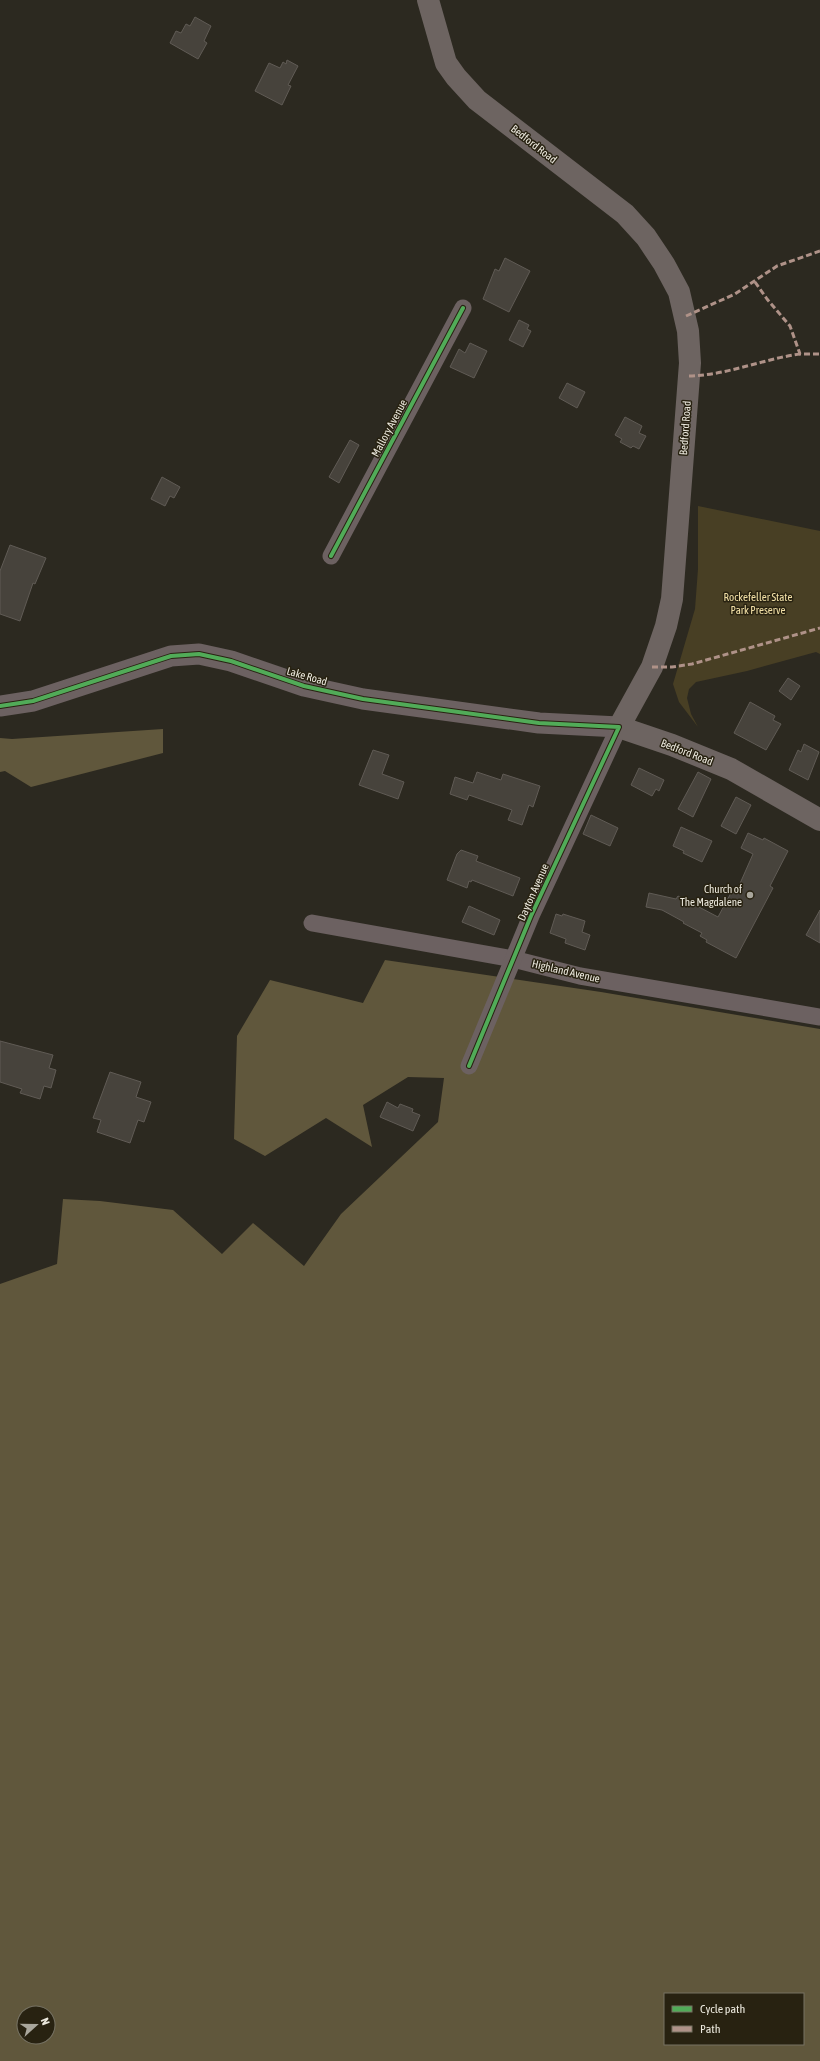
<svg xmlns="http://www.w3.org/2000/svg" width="820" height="2061" viewBox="0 0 820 2061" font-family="'Asap Condensed',sans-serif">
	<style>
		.green { fill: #483f24 }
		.forest { fill: #60573c; fill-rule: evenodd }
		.building { fill: #47433c; stroke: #605b55 }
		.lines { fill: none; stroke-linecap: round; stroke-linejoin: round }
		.minor { stroke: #6c6161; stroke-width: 17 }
		.tertiary { stroke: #6c6161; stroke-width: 21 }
		.secondary { stroke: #6d6461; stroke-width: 22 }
		.quiet { stroke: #af9288; stroke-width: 3; stroke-dasharray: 6 3; stroke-linecap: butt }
		.cycleway-casing { stroke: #282211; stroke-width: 6 }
		.cycleway { stroke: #51ab58; stroke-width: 4 }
		.poi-dot { fill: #a9a69c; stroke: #282211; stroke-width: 1.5 }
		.labels { text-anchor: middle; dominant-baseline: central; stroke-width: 3; stroke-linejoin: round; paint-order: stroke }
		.street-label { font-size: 11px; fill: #ece9de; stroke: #282211 }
		.park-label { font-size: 11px; fill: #f3e1a7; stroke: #282211 }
		.poi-label { font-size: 11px; fill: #ece9de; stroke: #282211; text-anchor: end }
	</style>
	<rect width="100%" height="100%" fill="#2c2920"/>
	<!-- green -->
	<path class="green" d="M 698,506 L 820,531 L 820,654 L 816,652 L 747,671 L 696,682 L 689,689 L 687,698 L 691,714 L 698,727 L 679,702 L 673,684 L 695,609 L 698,569 Z"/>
	<!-- forest -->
	<g class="forest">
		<path d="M 163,729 L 163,753 L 31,787 L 5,771 L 0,772 L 0,738 L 12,739 Z"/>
		<path d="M 385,960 L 601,992 L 820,1029 L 820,2061 L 0,2061 L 0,1284 L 57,1264 L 63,1199 L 100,1201 L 173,1210 L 222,1254 L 253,1223 L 304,1266 L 341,1214 L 438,1122 L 444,1078 L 408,1077 L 363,1105 L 372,1147 L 326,1118 L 265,1156 L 234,1139 L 237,1036 L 270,980 L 363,1003 ZM 665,1994 L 803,1994 L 803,2044 L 665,2044 ZM 24,2013 L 48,2013 L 48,2037 L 24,2037 Z"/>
	</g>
	<!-- building -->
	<g class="building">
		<path d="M 195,17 L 211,26 L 204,41 L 207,43 L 198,59 L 170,43 L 176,31 L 181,33 L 186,24 L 190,26 Z"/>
		<path d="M 287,60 L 298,66 L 288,85 L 291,86 L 282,105 L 255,91 L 269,63 L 280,68 L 283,62 L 286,64 Z"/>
		<path d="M 505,258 L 530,271 L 509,312 L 483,299 L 495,269 L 499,271 Z"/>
		<path d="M 519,320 L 529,325 L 527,329 L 531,331 L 523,347 L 509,340 Z"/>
		<path d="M 470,343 L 487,351 L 474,378 L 450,367 L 459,349 L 465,353 Z"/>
		<path d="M 567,383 L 585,392 L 577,408 L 559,398 Z"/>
		<path d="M 625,417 L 642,426 L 639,433 L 646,436 L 639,449 L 633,446 L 631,448 L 620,442 L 622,439 L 615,435 Z"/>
		<path d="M 350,440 L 359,445 L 339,483 L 329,477 Z"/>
		<path d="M 162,477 L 180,487 L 174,498 L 170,496 L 165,506 L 151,499 Z"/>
		<path d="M 10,545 L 46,558 L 35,584 L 33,583 L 20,621 L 0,614 L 0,571 Z"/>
		<path d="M 788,678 L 800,686 L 791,700 L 779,691 Z"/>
		<path d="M 750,702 L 775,716 L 773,720 L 781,724 L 766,750 L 734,733 Z"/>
		<path d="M 804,744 L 819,752 L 808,780 L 789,770 L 798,750 L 801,752 Z"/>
		<path d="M 373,750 L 389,755 L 382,774 L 404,782 L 398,799 L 359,785 Z"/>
		<path d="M 639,768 L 664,780 L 659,791 L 656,789 L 652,796 L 631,785 Z"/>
		<path d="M 477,772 L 501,780 L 503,774 L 540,786 L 533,807 L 529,805 L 522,825 L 508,820 L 512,810 L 469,795 L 467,800 L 450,794 L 455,777 L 473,783 Z"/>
		<path d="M 698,772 L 711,779 L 693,817 L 678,809 Z"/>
		<path d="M 736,797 L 751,805 L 736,834 L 721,826 Z"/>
		<path d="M 591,815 L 618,828 L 610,846 L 583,834 Z"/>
		<path d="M 681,827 L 712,841 L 702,862 L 683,853 L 684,851 L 673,846 Z"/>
		<path d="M 748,833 L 763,840 L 764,838 L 788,851 L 770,886 L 773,888 L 736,958 L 706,942 L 707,940 L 700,936 L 702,933 L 683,923 L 684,922 L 662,910 L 646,907 L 649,893 L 676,899 L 678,896 L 718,917 L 731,893 L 732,893 L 736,886 L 738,888 L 753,854 L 741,848 Z"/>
		<path d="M 461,850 L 478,856 L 476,861 L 520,878 L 513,896 L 472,880 L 471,882 L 469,881 L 467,888 L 447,880 L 457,854 Z"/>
		<path d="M 469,906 L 500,920 L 494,935 L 462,922 Z"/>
		<path d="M 820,910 L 820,943 L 806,935 Z"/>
		<path d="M 556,914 L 562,916 L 563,914 L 585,921 L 582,932 L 590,935 L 585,950 L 565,943 L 566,939 L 550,933 Z"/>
		<path d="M 0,1041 L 53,1055 L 49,1068 L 56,1070 L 51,1088 L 44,1086 L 40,1099 L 20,1093 L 22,1089 L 0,1082 Z"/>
		<path d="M 110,1072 L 141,1082 L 136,1097 L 151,1102 L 144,1122 L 138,1120 L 130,1143 L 97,1132 L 101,1120 L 93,1118 Z"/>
		<path d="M 387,1102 L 398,1108 L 400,1104 L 413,1109 L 412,1112 L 420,1115 L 413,1131 L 380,1117 Z"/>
	</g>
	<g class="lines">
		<!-- minor -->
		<g class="minor">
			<path d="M 331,556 L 463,308"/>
			<path d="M 312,923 L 513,959 L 580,976 L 820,1017"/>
			<path d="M 469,1066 L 531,916 L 619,727"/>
		</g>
		<!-- tertiary -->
		<path class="tertiary" d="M 0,706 L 33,701 L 171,656 L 199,654 L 231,661 L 304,686 L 363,699 L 539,723 L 619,727"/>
		<!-- secondary -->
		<path class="secondary" d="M 428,0 L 446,63 L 456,77 L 477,100 L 625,214 L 646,237 L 664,264 L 679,292 L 688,331 L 690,363 L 672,599 L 666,626 L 652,667 L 619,727 L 672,745 L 731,769 L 820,820"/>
		<!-- quiet -->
		<g class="quiet">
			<path d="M 755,282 L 767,299 L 790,326 L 800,354 L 820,354"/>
			<path d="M 686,316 L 735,294 L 777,266 L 820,251"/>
			<path d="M 689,376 C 728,375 763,359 800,354"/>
			<path d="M 652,667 L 672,667 L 692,664 L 820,628"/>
		</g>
		<defs>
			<g id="cycleway">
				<path d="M 331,556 L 463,308"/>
				<path d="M 0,706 L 33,701 L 171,656 L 199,654 L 231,661 L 304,686 L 363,699 L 539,723 L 619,727 L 531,916 L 469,1066"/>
			</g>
		</defs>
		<!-- cycleway casing -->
		<use href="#cycleway" class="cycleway-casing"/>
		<!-- cycleway -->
		<use href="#cycleway" class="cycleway"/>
	</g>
	<!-- markers -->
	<circle class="poi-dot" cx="750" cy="895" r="4"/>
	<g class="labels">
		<!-- street labels -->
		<g class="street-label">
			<text transform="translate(534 144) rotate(38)">Bedford Road</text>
			<text transform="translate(389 428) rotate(-62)">Mallory Avenue</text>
			<text transform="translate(685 428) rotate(-86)">Bedford Road</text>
			<text transform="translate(307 676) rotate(16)">Lake Road</text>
			<text transform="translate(687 752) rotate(21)">Bedford Road</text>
			<text transform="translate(533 892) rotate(-66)">Dayton Avenue</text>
			<text transform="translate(566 971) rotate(13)">Highland Avenue</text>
		</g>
		<!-- park labels -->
		<g class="park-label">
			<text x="758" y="597">Rockefeller State<tspan x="758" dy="13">Park Preserve</tspan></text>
		</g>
		<!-- poi labels -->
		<g class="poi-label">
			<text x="742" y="889">Church of<tspan x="742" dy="13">The Magdalene</tspan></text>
		</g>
	</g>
	<!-- legend -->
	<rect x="664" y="1993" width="140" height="52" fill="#282211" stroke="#767263"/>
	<rect x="672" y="2006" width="20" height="6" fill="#51ab58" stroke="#767263"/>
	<text x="700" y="2013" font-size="12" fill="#ece9de">Cycle path</text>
	<rect x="672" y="2026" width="20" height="6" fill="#af9288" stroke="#767263"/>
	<text x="700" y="2033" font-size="12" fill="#ece9de">Path</text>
	<!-- north arrow -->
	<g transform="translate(36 2025) rotate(69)"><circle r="19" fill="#282211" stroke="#767263"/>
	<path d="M0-3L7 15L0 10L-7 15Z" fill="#a9a69c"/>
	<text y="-6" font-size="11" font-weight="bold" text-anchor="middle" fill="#ece9de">N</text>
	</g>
</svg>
